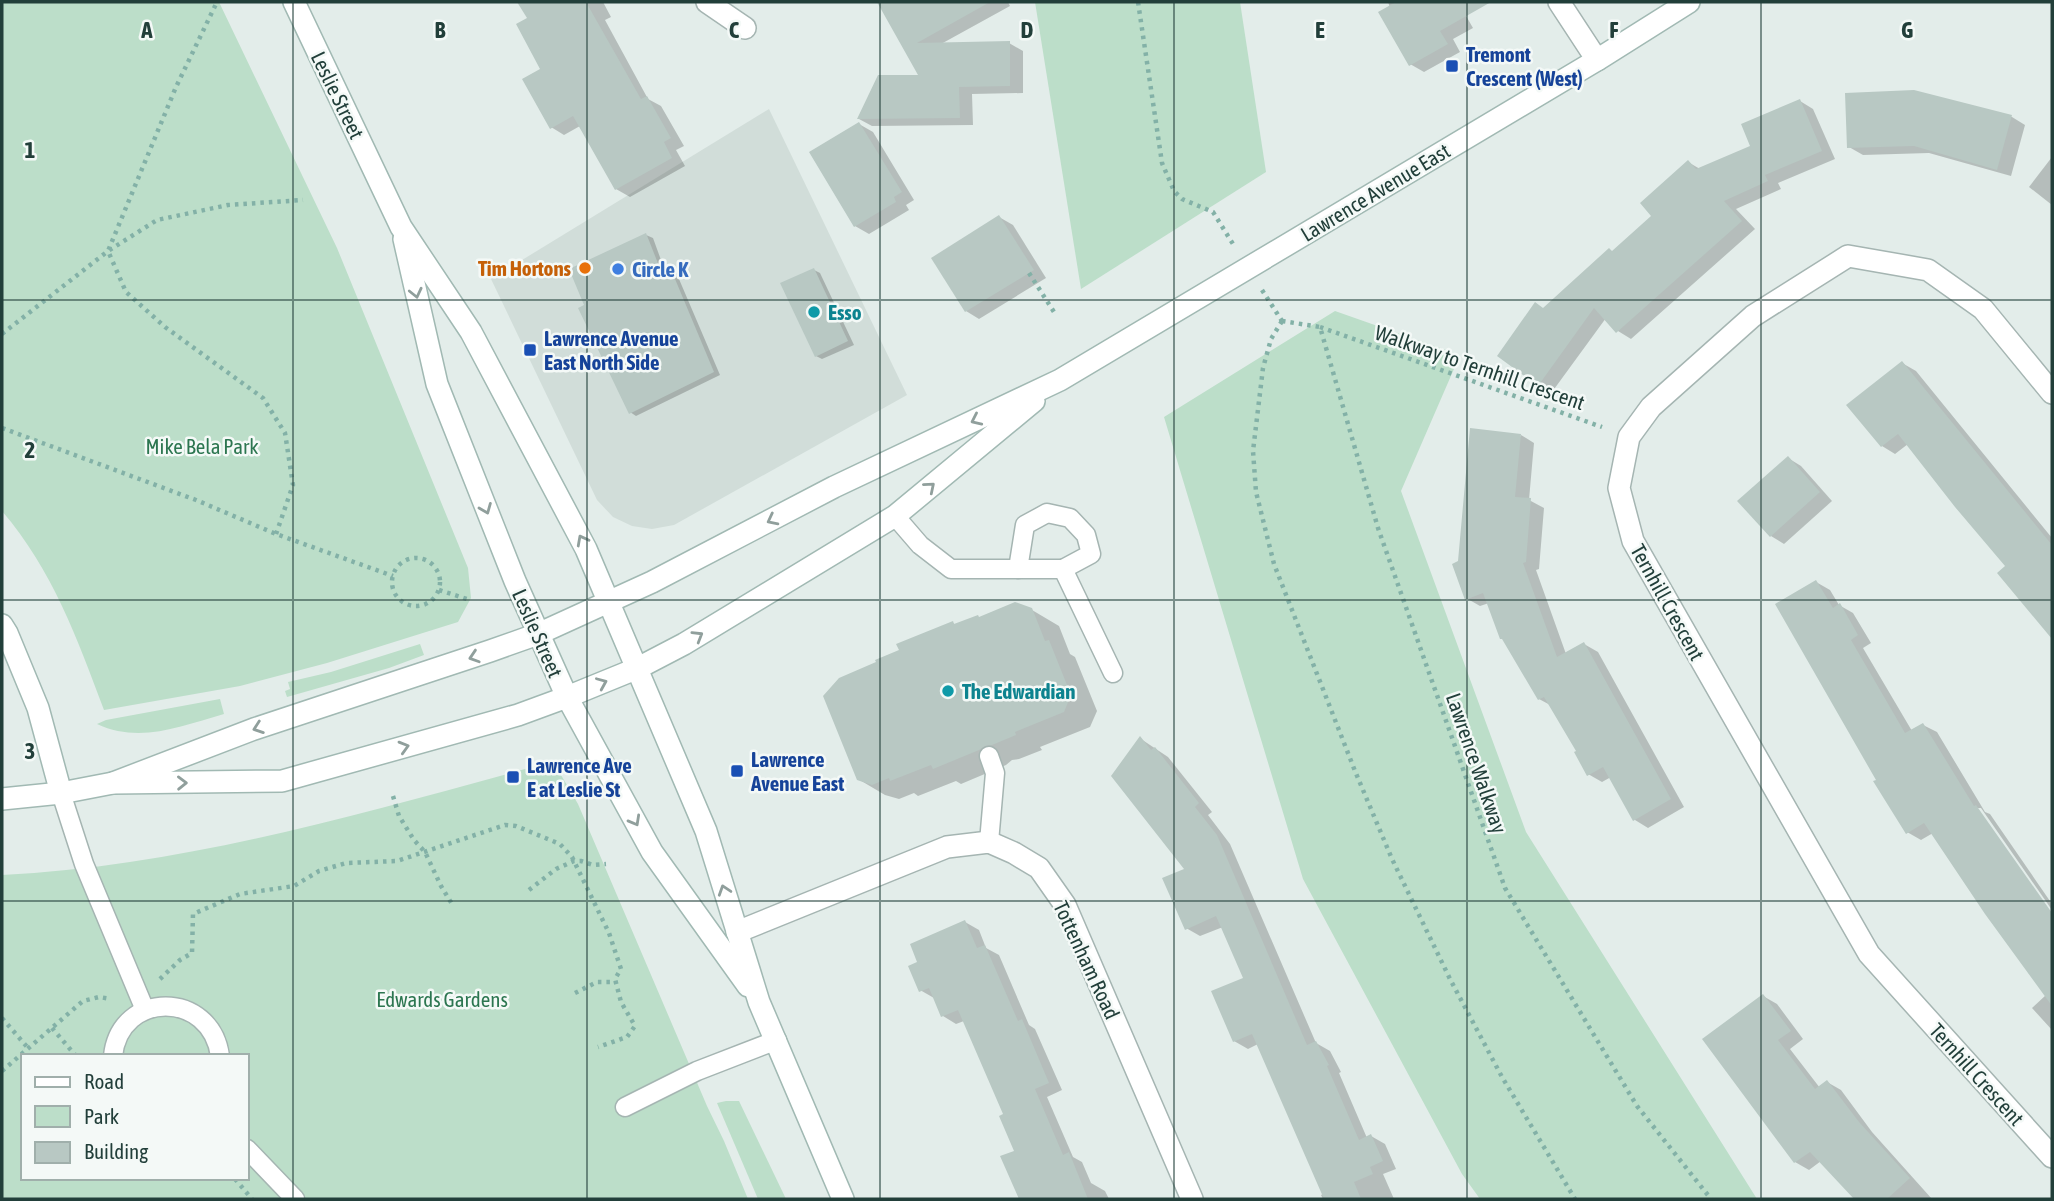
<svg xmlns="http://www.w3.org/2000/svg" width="2054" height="1201" viewBox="0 0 2054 1201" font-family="'Asap Condensed',sans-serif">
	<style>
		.built { fill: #d1ddd9 }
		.green { fill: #bcdec9; fill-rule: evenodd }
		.shadow { fill: #0003 }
		.building { fill: #b8c8c3 }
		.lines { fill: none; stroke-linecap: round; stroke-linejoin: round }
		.lane-casing { stroke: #a5b5b2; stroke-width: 21 }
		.street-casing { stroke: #a5b5b2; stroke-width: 24 }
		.secondary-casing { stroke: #a1b9b3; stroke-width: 24 }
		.path { stroke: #83b1a7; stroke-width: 4.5; stroke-dasharray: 3.5 5; stroke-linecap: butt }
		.lane { stroke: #fff; stroke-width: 18 }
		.street { stroke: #fff; stroke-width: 21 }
		.secondary { stroke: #fff; stroke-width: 21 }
		.oneway { stroke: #909f9c }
		.grid { fill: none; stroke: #223f3a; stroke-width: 2; stroke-opacity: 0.55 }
		.transit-dot { fill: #1a4fb4; stroke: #f4f9f7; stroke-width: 2.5 }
		.food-dot { fill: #e8710a; stroke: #f4f9f7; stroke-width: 2.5 }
		.shop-dot { fill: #3f7fe0; stroke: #f4f9f7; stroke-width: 2.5 }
		.culture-dot { fill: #0f9aa8; stroke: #f4f9f7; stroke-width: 2.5 }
		.labels { text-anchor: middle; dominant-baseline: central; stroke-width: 5; stroke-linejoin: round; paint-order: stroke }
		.transit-label { font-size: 21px; font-weight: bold; fill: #164399; stroke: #f4f9f7; text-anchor: start }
		.street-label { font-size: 21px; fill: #223f3a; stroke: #f4f9f7 }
		.food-label { font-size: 21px; font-weight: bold; fill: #c56008; stroke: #f4f9f7; text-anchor: end }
		.shop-label { font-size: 21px; font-weight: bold; fill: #366cbe; stroke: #f4f9f7; text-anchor: start }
		.culture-label { font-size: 21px; font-weight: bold; fill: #0d838f; stroke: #f4f9f7; text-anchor: start }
		.park-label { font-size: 21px; fill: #2c7650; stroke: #f4f9f7 }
		.grid-label { font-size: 23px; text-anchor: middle; font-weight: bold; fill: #223f3a; stroke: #f4f9f7; stroke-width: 5; stroke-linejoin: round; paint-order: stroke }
	</style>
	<rect width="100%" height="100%" fill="#e3edea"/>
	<!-- built -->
	<path class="built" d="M 769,109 L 907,395 L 674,525 L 652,529 L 632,526 L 613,517 L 597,500 L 491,279 Z"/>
	<!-- green -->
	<g class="green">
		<path d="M 2,2 L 219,2 L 337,248 L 468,568 L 471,598 L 458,622 L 327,663 L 240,686 L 104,710 C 77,638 53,571 2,511 Z"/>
		<path d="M 1035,2 L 1240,2 L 1266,172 L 1081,289 Z"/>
		<path d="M 1335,311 L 1460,355 L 1401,491 L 1526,832 L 1757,1199 L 1480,1199 L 1462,1174 L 1303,879 L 1164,417 Z"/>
		<path d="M 420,644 L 424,655 L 389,668 L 287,697 L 285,691 L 290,689 L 288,682 L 331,672 Z"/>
		<path d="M 220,699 L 224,714 C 181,726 140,744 97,724 L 106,720 Z"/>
		<path d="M 540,765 L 561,775 L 578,804 L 707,1106 L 724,1141 L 748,1199 L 2,1199 L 2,875 C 186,866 363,813 540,765 ZM 23,1056 L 247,1056 L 247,1178 L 23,1178 Z"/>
		<path d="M 726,1101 L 739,1101 L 786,1199 L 758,1199 L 717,1103 Z"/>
	</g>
	<!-- shadow -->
	<g class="shadow">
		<path d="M 519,2 L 603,2 L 611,17 L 605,20 L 648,99 L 661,106 L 684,146 L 676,150 L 685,166 L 630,197 L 616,189 L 580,126 L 564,135 L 551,127 L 542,69 L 529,19 Z"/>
		<path d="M 879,2 L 1008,2 L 1010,6 L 941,44 L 1009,43 L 1023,51 L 1023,93 L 972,94 L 973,125 L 872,126 L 859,119 L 921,76 Z"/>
		<path d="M 1388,2 L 1458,2 L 1473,28 L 1453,39 L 1460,52 L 1424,72 L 1410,64 Z"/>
		<path d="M 1914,92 L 2012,117 L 2025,125 L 2011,176 L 1929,153 L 1863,155 L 1849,147 Z"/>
		<path d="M 1800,101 L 1813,109 L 1835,159 L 1778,183 L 1781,189 L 1736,209 L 1755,229 L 1631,339 L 1618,331 L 1606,318 L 1552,392 L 1539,384 L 1545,309 L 1614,253 L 1654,216 L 1688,162 L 1700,169 L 1753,147 Z"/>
		<path d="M 859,124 L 873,132 L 914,200 L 906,205 L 909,210 L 869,234 L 855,226 Z"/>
		<path d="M 2052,157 L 2052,205 L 2029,187 Z"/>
		<path d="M 999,217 L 1013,225 L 1046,278 L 979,319 L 966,311 Z"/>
		<path d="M 646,235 L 653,238 L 665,271 L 670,269 L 676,272 L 720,375 L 636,416 L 630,412 L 586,306 Z"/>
		<path d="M 814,270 L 820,273 L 854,345 L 822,359 L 816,356 Z"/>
		<path d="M 1902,363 L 1916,371 L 2052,538 L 2052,636 L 2000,573 L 2007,567 L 1908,444 L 1895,454 L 1882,446 Z"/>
		<path d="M 1521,435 L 1534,443 L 1529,500 L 1544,508 L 1539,569 L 1536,570 L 1566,654 L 1584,644 L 1598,652 L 1684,807 L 1648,828 L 1635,820 L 1611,777 L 1602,782 L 1588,774 L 1578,752 L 1552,706 L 1539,699 L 1489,603 L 1480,606 L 1466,598 L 1459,563 Z"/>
		<path d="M 1788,458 L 1801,466 L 1832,501 L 1784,544 L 1771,536 Z"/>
		<path d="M 1816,582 L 1830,590 L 1839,605 L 1853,613 L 1871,643 L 1863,648 L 1912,731 L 1923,725 L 1937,732 L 1985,812 L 1990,814 L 2052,904 L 2052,910 L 1981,808 L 1976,808 L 2052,917 L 2052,1030 L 2032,1008 L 2046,995 L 1933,833 L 1921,840 L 1907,832 L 1879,781 Z"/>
		<path d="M 1032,610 L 1059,626 L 1070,654 L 1075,657 L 1097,711 L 1090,727 L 1040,747 L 1042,750 L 1019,759 L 1012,760 L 1006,765 L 961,784 L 956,781 L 918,796 L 914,793 L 899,799 L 885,795 L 858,779 L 878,663 L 953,623 L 956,625 L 981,618 Z"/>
		<path d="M 1141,739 L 1168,757 L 1212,812 L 1208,815 L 1230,844 L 1316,1043 L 1330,1051 L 1341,1072 L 1339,1073 L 1367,1138 L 1371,1136 L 1385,1144 L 1396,1169 L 1383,1174 L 1394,1199 L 1323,1199 L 1321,1195 L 1323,1194 L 1258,1044 L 1248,1049 L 1234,1041 L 1245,979 L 1223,927 L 1200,936 L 1186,928 L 1187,869 Z"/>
		<path d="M 965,922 L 979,930 L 986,948 L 999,955 L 1029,1025 L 1035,1029 L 1062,1090 L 1047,1097 L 1073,1157 L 1082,1162 L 1091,1183 L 1105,1191 L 1109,1199 L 1021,1199 L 1003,1157 L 1016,1152 L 1005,1115 L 964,1021 L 956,1024 L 943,1016 L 934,998 L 920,990 L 920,963 Z"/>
		<path d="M 1763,996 L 1777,1004 L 1803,1039 L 1790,1049 L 1820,1088 L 1827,1082 L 1841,1090 L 1872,1132 L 1932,1199 L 1856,1199 L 1821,1161 L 1809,1170 L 1795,1162 Z"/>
	</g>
	<!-- building -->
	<g class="building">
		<path d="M 517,2 L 586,2 L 641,99 L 647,96 L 671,138 L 664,142 L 672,158 L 615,190 L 573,116 L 550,129 L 522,79 L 540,69 L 516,24 L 527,18 Z"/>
		<path d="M 877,2 L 990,2 L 917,43 L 1010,41 L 1010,86 L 959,87 L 960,118 L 857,119 L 878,75 L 918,75 Z"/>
		<path d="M 1396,2 L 1491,2 L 1440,31 L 1448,44 L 1409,66 L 1378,12 Z"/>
		<path d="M 1914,90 L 2012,115 L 1997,170 L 1914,146 L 1847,148 L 1845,93 Z"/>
		<path d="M 1800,99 L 1822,151 L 1765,175 L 1768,181 L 1724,201 L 1742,221 L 1616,333 L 1594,308 L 1538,386 L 1497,356 L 1535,302 L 1543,308 L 1609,248 L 1612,251 L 1651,216 L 1640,203 L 1688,160 L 1696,169 L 1750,146 L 1741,124 Z"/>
		<path d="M 859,122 L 902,192 L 894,197 L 896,202 L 854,227 L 809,152 Z"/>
		<path d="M 999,215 L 1034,270 L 965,312 L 931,258 Z"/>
		<path d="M 646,233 L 661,271 L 670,267 L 714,372 L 629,414 L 578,308 L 584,305 L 569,269 Z"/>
		<path d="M 814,268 L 848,341 L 815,357 L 780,283 Z"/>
		<path d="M 1902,361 L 2052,545 L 2052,639 L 1997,573 L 2005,566 L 1955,507 L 1898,434 L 1881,447 L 1846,405 Z"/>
		<path d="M 1470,428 L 1521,434 L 1515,497 L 1531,498 L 1526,562 L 1523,563 L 1557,657 L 1584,642 L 1671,799 L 1633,821 L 1603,767 L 1587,776 L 1574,752 L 1576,751 L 1544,697 L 1538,700 L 1502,639 L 1500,639 L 1483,593 L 1465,600 L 1452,564 L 1458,561 Z"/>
		<path d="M 1788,456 L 1820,492 L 1770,537 L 1737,501 Z"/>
		<path d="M 1816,580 L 1833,608 L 1840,603 L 1858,635 L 1851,640 L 1905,733 L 1923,723 L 1974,806 L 1976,805 L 2052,913 L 2052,1006 L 1985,914 L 1924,823 L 1906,834 L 1873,781 L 1876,780 L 1775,604 Z"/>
		<path d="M 1015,602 L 1032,608 L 1045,641 L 1049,640 L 1071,695 L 1064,712 L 1015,732 L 1016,735 L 992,745 L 985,746 L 979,750 L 933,769 L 931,765 L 890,781 L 889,778 L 872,785 L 857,780 L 823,696 L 839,678 L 876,662 L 875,660 L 899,650 L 896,644 L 953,621 L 954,624 L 978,615 L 979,617 Z"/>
		<path d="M 1140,736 L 1151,750 L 1155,747 L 1199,803 L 1195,807 L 1217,835 L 1307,1045 L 1316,1041 L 1329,1065 L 1327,1066 L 1359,1140 L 1371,1134 L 1383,1161 L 1370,1167 L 1373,1174 L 1354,1182 L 1361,1199 L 1324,1199 L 1252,1034 L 1233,1042 L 1211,991 L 1243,978 L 1216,916 L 1185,930 L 1162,878 L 1184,869 L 1111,776 Z"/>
		<path d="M 965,920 L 977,948 L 985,945 L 1018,1021 L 1022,1019 L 1049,1083 L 1035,1089 L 1063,1155 L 1069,1152 L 1088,1199 L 1019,1199 L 1000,1156 L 1014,1151 L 999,1116 L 1003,1114 L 958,1010 L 941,1017 L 929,988 L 919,992 L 908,966 L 917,962 L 910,944 Z"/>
		<path d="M 1763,994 L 1791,1031 L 1778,1040 L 1815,1089 L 1827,1080 L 1859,1122 L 1910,1178 L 1887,1199 L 1854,1199 L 1810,1152 L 1794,1163 L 1702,1039 Z"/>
	</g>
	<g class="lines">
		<defs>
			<g id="lane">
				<path d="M 895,516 L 920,545 L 951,569 L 1063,569 L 1113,673"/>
				<path d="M 1018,569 L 1025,525 L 1047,513 L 1070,518 L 1086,535 L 1091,554 L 1063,569"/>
				<path d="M 61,793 L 84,864 L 145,1010"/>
				<path d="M 989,842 L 995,773 L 989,756"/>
				<path d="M 113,1056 C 120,990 211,990 220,1056"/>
				<path d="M 625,1107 L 697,1071 L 777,1040"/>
				<path d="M 247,1149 L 295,1199"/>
			</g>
			<g id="street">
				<path d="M 707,2 L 745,28"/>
				<path d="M 1559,2 L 1597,60"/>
				<path d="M 2052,393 L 1983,309 L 1928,270 L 1848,256 L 1753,316 L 1651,407 L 1629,437 L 1619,488 L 1633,541 L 1869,954 L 2052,1157"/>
				<path d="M 737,932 L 947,847 L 989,842 L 1014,853 L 1039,868 L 1065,905 L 1192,1199"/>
			</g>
			<g id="secondary">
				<path d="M 294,2 L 401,227 L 471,332 L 586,549 L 706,831 L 759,1002 L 843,1199"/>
				<path d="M 404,239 L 437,384 L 515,581 L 567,697 L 652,852 L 748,986"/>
				<path d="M 2,625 L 7,633 L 38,708 L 61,793"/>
				<path d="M 113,783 L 254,729 L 490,651 L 538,634 L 652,582 L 834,487 L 1060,380 L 1597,60 L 1689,2"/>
				<path d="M 2,799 L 61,793 L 113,783 L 282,781 L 518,715 L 567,697 L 638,668 L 684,644 L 895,516 L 1034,401"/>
			</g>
		</defs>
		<!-- lane casing -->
		<use href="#lane" class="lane-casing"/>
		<!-- street casing -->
		<use href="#street" class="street-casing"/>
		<!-- secondary casing -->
		<use href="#secondary" class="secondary-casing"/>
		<!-- path -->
		<g class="path">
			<path d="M 1138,2 L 1162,163 L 1174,191 L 1182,199 L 1213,212 L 1233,244"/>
			<path d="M 1029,273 L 1054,312"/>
			<path d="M 1262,290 L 1282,321"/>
			<path d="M 1282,321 L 1320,327 L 1378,528 L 1505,888 L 1637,1106 L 1711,1199"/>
			<path d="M 1282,321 L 1271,339 L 1263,368 L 1253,451 L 1256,492 L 1274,564 L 1355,771 L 1392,859 L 1450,979 L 1502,1077 L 1575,1199"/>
			<path d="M 1320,327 L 1602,427"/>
			<path d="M 2,334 L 108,251 L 176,87 L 216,4"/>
			<path d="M 2,428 L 196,500 L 276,534 L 393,576"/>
			<path d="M 276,534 L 293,485 L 285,433 L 263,398 L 165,327 L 126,292 L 108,251 L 157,220 L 228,205 L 303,200"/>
			<circle cx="416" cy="582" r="24"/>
			<path d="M 439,590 L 467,599"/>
			<path d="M 393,796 L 399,816 L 414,840 L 425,852 L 441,886 L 452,904"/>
			<path d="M 529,890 L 556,869 L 574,861 L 581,861 L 593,865 L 606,864"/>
			<path d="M 160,979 L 180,960 L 192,953 L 193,914 L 240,894 L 294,886 L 319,871 L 346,863 L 397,861 L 505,825 L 516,826 L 560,844 L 572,857 L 609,933 L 621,969 L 615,979 L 621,1002 L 635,1026 L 627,1037 L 598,1047"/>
			<path d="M 575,993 L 597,982 L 615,982"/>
			<path d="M 2,1018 L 28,1048"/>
			<path d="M 52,1028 L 76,1056"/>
			<path d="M 2,1071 L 83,1001 L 99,997 L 111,999"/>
			<path d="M 144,1179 L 144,1178"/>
			<path d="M 235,1179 L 252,1199"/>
		</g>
		<!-- lane -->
		<use href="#lane" class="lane"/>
		<!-- street -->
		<use href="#street" class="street"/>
		<!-- secondary -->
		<use href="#secondary" class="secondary"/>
	</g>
	<!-- one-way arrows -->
	<defs><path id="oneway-chevron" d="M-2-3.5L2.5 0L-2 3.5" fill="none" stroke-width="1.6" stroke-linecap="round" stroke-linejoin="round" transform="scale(1.75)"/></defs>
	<g class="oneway">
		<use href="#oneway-chevron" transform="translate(416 293) rotate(77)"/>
		<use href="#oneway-chevron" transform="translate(976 420) rotate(155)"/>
		<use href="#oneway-chevron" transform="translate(930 487) rotate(-40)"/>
		<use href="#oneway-chevron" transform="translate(486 509) rotate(68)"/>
		<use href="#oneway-chevron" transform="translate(772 520) rotate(153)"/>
		<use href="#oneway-chevron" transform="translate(582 540) rotate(-118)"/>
		<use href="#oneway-chevron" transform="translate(698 636) rotate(-31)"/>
		<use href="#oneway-chevron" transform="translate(474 657) rotate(162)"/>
		<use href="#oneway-chevron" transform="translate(602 683) rotate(-23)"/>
		<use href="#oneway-chevron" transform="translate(258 728) rotate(161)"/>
		<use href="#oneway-chevron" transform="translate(404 747) rotate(-16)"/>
		<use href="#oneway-chevron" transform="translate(182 783) rotate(-1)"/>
		<use href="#oneway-chevron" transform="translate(635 821) rotate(61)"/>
		<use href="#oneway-chevron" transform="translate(724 890) rotate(-108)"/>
	</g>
	<!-- grid -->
	<path class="grid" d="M 293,2 L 293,1199M 587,2 L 587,1199M 880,2 L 880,1199M 1174,2 L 1174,1199M 1467,2 L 1467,1199M 1761,2 L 1761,1199M 2,300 L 2052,300M 2,600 L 2052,600M 2,901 L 2052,901"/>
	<!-- markers -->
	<g class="transit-dot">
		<rect x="1445" y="59" width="14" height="14" rx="3.5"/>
		<rect x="523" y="343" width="14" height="14" rx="3.5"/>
		<rect x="730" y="764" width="14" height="14" rx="3.5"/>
		<rect x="506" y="770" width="14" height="14" rx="3.5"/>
	</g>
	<circle class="food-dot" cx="585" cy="268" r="7"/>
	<circle class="shop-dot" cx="618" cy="269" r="7"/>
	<g class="culture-dot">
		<circle cx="814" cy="312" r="7"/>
		<circle cx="948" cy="691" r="7"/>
	</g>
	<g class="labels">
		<!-- transit labels -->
		<g class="transit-label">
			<text x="1466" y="54">Tremont<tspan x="1466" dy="24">Crescent (West)</tspan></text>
			<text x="544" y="338">Lawrence Avenue<tspan x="544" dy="24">East North Side</tspan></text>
			<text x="751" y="759">Lawrence<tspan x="751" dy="24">Avenue East</tspan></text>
			<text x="527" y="765">Lawrence Ave<tspan x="527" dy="24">E at Leslie St</tspan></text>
		</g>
		<!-- street labels -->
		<g class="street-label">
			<text transform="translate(338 95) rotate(64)">Leslie Street</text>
			<text transform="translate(1375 192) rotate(-31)">Lawrence Avenue East</text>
			<text transform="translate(1480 367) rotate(19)">Walkway to Ternhill Crescent</text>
			<text transform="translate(1668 602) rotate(61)">Ternhill Crescent</text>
			<text transform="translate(538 633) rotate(66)">Leslie Street</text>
			<text transform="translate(1477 763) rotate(71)">Lawrence Walkway</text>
			<text transform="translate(1087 960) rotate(65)">Tottenham Road</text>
			<text transform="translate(1977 1074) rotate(48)">Ternhill Crescent</text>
		</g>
		<!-- food labels -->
		<g class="food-label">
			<text x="571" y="268">Tim Hortons</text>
		</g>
		<!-- shop labels -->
		<g class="shop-label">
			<text x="632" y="269">Circle K</text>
		</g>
		<!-- culture labels -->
		<g class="culture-label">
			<text x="828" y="312">Esso</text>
			<text x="962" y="691">The Edwardian</text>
		</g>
		<!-- park labels -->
		<g class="park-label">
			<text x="202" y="446">Mike Bela Park</text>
			<text x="442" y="999">Edwards Gardens</text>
		</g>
	</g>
	<g class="grid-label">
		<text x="147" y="38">A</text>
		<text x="440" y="38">B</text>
		<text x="734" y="38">C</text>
		<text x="1027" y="38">D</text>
		<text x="1320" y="38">E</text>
		<text x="1614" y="38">F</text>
		<text x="1907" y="38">G</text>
		<text x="30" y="158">1</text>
		<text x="30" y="458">2</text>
		<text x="30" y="759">3</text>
	</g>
	<!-- border -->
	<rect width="2054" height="1201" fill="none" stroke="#223f3a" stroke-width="7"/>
	<!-- legend -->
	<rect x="21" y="1054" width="228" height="126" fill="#f4f9f7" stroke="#a0afab" stroke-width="2"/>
	<rect x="35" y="1077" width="35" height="10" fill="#ffffff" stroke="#a0afab" stroke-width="2"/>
	<text x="84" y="1089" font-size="21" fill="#223f3a">Road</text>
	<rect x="35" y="1106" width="35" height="21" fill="#bcdec9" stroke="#a0afab" stroke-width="2"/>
	<text x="84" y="1124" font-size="21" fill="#223f3a">Park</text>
	<rect x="35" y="1142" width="35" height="21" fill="#b8c8c3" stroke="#a0afab" stroke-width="2"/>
	<text x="84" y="1159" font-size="21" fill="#223f3a">Building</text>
</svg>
